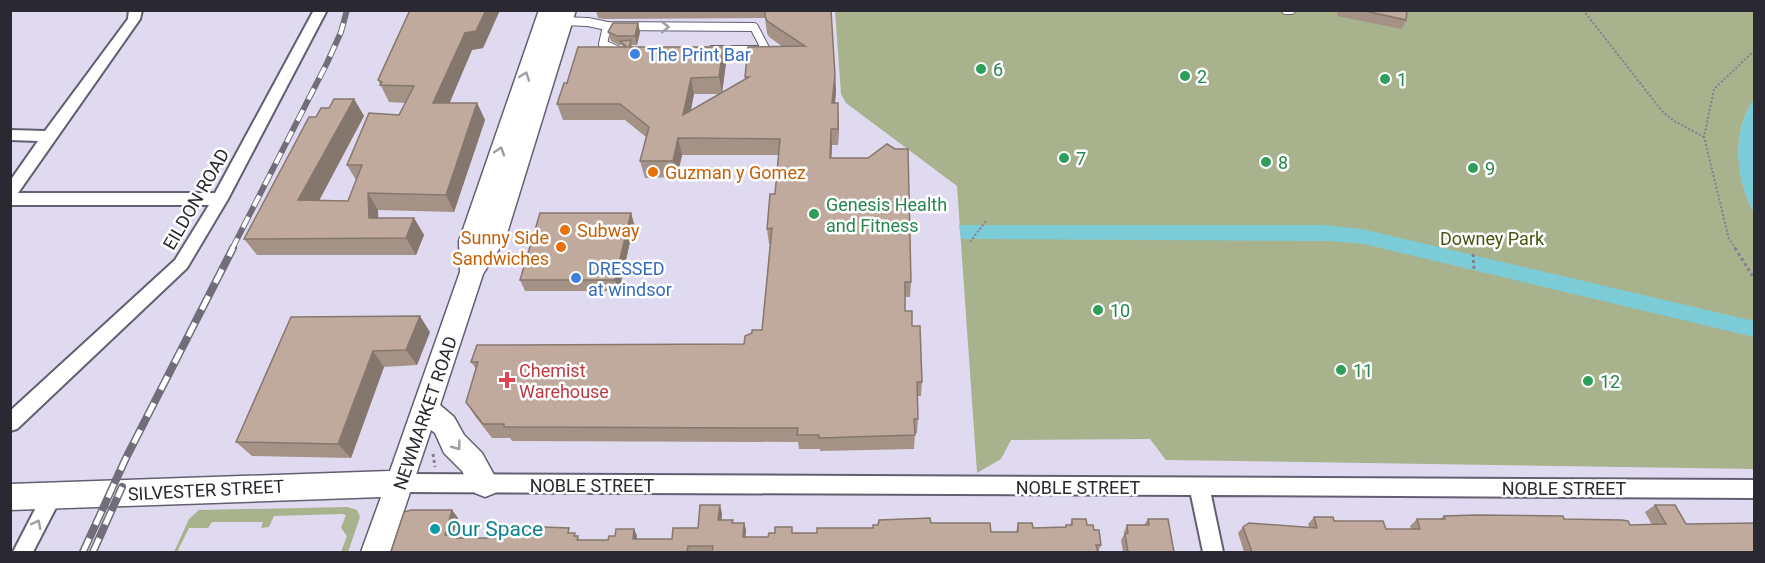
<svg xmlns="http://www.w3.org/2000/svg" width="1765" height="563" viewBox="0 0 1765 563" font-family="Roboto,sans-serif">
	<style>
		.green { fill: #a8b28d }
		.water { fill: #7bccd7 }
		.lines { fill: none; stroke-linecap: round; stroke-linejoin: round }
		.service-casing { stroke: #645e71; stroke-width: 10 }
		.minor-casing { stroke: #645e71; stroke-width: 4 }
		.secondary-casing { stroke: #645e71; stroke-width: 3 }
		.path-far1 { stroke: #837f8e; stroke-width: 2; stroke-dasharray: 2 2; stroke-linecap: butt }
		.path { stroke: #837f8e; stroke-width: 3; stroke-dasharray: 3 3; stroke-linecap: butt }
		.service { stroke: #fff; stroke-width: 8 }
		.minor { fill: #fff; fill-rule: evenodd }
		.secondary { fill: #fff; fill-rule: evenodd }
		.rail-far1-casing { stroke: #716d7b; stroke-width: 6 }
		.rail-casing { stroke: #716d7b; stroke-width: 8 }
		.rail-far1 { stroke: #fff; stroke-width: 4; stroke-dasharray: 12; stroke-linecap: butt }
		.rail { stroke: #fff; stroke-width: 5; stroke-dasharray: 15; stroke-linecap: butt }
		.wall { fill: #a49287; fill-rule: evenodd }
		.shaded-wall { fill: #86776e }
		.building { fill: #bfaa9d; stroke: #86776e; stroke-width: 1.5 }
		.oneway { stroke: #9f9ea2 }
		.shop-dot { fill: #3f7fe0; stroke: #fff; stroke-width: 2 }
		.leisure-dot { fill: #2e9e5b; stroke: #fff; stroke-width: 2 }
		.food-dot { fill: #e8710a; stroke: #fff; stroke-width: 2 }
		.health-dot { fill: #e0444e; stroke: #fff; stroke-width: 2 }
		.culture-dot { fill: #0f9aa8; stroke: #fff; stroke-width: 2 }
		.labels { text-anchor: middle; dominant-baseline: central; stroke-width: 5; stroke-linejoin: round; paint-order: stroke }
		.shop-label { font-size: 18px; fill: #366cbe; stroke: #fff; text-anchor: start }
		.leisure-label { font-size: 18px; fill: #27864d; stroke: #fff; text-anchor: start }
		.food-label { font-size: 18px; fill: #c56008; stroke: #fff; text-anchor: start }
		.street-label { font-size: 18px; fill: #2a2830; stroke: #fff }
		.park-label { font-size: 18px; fill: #475413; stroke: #fff }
		.health-label { font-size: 18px; fill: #be3a42; stroke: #fff; text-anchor: start }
		.near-culture-label { font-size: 21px; fill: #0d838f; stroke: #fff; text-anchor: start }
	</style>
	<rect width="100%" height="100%" fill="#e0daf1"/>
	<!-- green -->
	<g class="green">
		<path d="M 835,11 L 1754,11 L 1754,100 C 1731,130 1736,181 1754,212 L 1754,469 L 1166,460 L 1150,439 L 1011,440 L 1001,459 L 977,473 L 957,186 L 846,103 L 841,94 Z"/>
		<path d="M 347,507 L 357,510 L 360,517 L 348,552 L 341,552 L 347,536 L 341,528 L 346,515 L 341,514 L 274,516 L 269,527 L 261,528 L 263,522 L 212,522 L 208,528 L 189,528 L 177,552 L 174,552 L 189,519 L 199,510 Z"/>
	</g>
	<!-- water -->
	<g class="water">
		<path d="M 1754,100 L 1754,212 C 1735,181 1731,130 1754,100 Z"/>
		<path d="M 959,225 L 1322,225 L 1362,229 L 1754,321 L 1754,337 L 1364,244 L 1328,241 L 961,239 Z"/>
	</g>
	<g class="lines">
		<defs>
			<g id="service">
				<path d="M 1286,10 L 1291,10"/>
				<path d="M 562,21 L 588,22 L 607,26 L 754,27 L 766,50 L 712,50"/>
				<path d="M 607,26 L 603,44 L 619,51"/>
			</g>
			<g id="minor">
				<path d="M 129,10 L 142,10 L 140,19 L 18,193 L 215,193 L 314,10 L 327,10 L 228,199 L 187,268 L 17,429 L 10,431 L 10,411 L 175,260 L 209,205 L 10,205 L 10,181 L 38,141 L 10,140 L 10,130 L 45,131 L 128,19 Z"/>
				<path d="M 401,474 L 1754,480 L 1754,498 L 1211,495 L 1223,552 L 1203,552 L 1191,495 L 401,492 L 394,489 L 391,483 L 394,477 Z"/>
				<path d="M 52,487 L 59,490 L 62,496 L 33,552 L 13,552 L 45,490 Z"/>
			</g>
			<path id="secondary" d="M 539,10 L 576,10 L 505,240 L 483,274 L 440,405 L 454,417 L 464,435 L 482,453 L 499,484 L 495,493 L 485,497 L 475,493 L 462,471 L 444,453 L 435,433 L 431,430 L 390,552 L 361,552 L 381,497 L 10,510 L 10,484 L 390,471 L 460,272 L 459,241 Z"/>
		</defs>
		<!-- service casing -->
		<use href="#service" class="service-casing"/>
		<!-- minor casing -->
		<use href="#minor" class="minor-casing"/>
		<!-- secondary casing -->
		<use href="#secondary" class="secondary-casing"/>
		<!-- path-far1 -->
		<g class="path-far1">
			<path d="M 1583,10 L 1662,111 L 1674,121 L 1704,137"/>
			<path d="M 970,242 L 986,221"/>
			<path d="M 1736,249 L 1729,239 L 1704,137 L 1714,89 L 1754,51"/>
		</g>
		<!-- path -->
		<g class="path">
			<path d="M 1735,248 L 1754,278"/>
			<path d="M 1473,254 L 1474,269"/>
			<path d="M 433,454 L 435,467"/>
		</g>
		<!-- service -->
		<use href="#service" class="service"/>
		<!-- minor -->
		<use href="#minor" class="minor"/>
		<!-- secondary -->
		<use href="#secondary" class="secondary"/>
		<defs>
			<path id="rail-far1" d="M 232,249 L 327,63 L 341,32 L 347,10"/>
			<g id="rail">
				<path d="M 83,552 L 126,458 L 233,248"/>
				<path d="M 93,552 L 122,487"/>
			</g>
		</defs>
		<!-- rail-far1 casing -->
		<use href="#rail-far1" class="rail-far1-casing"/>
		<!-- rail casing -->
		<use href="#rail" class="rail-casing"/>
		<!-- rail-far1 -->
		<use href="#rail-far1" class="rail-far1"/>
		<!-- rail -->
		<use href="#rail" class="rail"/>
	</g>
	<!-- wall -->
	<g class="wall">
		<path d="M 410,10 L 500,10 L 483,48 L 472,50 L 449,103 L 477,103 L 485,120 L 454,212 L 378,210 L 378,218 L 414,218 L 424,235 L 416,255 L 257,255 L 244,239 L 316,117 L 329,108 L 354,99 L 364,116 L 319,201 L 348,201 L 356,180 L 347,165 L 399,115 L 405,103 L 389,102 L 378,80 Z"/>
		<path d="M 596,10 L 831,10 L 836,92 L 835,103 L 839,123 L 838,145 L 832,145 L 831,158 L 911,282 L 910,297 L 905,297 L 905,311 L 912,326 L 922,382 L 921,396 L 917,396 L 918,419 L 917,433 L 915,433 L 914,449 L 820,451 L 820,449 L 799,449 L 798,442 L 512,441 L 510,438 L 492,438 L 475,416 L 466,402 L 476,369 L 471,362 L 744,344 L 762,330 L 770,244 L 769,244 L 767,229 L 775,194 L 779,155 L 682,155 L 677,177 L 645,178 L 640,161 L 646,137 L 625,120 L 563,120 L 557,104 L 567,83 L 622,47 L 622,45 L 619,45 L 611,41 L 608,32 L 638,23 L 640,32 L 637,45 L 632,45 L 632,47 L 723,47 L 726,63 L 722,93 L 746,79 L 745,77 L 783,47 L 769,37 L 767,33 L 765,18 L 604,19 L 598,18 ZM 694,94 L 720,94 L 691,111 Z"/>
		<path d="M 1338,10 L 1407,10 L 1406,20 L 1402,29 L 1337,16 Z"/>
		<path d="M 631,213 L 634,224 L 619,291 L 525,291 L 520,280 Z"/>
		<path d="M 291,317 L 430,332 L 417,365 L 384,367 L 351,458 L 252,456 L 236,442 Z"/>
		<path d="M 1655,505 L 1686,524 L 1755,552 L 1244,552 L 1238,533 L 1243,527 L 1309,527 L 1308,524 L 1314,517 L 1386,529 L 1411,529 L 1410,526 L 1417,519 L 1440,519 L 1444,516 L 1564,519 L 1630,525 L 1652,525 L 1645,512 Z"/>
		<path d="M 452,510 L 458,518 L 453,535 L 456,538 L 495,538 L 571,533 L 577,536 L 580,540 L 608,540 L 615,536 L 634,529 L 637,536 L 637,539 L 672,539 L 698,528 L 722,513 L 721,520 L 734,523 L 744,523 L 746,530 L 745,537 L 768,537 L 793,533 L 817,533 L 931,523 L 991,532 L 1016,532 L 1018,523 L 1033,528 L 1065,527 L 1066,525 L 1070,525 L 1072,519 L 1087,525 L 1094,530 L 1101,545 L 1098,552 L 391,552 Z"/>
		<path d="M 1148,519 L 1174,552 L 1123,552 L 1121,540 L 1124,535 L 1124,532 L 1127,525 L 1144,525 Z"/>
	</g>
	<!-- shaded-wall -->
	<g class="shaded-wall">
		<path d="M 486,10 L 500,10 L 483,48 L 472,50 L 442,121 L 433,103 L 465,33 Z"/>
		<path d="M 638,23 L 640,32 L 637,45 L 635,36 Z"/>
		<path d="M 723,47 L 726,63 L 722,94 L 719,77 Z"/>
		<path d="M 835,75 L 836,92 L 833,119 L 832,103 Z"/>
		<path d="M 691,78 L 694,94 L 686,132 L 683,115 Z"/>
		<path d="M 354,99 L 364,116 L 310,217 L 298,200 Z"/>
		<path d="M 477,103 L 485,120 L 454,212 L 446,195 Z"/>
		<path d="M 838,107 L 839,123 L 838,145 Z"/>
		<path d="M 831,129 L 832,145 L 831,174 L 830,158 Z"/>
		<path d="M 678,138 L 682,155 L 677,177 L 673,161 Z"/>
		<path d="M 368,193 L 378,210 L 379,235 L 369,218 Z"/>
		<path d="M 631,213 L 634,224 L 619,291 L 615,280 Z"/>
		<path d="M 414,218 L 424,235 L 416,255 L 406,238 Z"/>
		<path d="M 420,316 L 430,332 L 417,365 L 406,350 Z"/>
		<path d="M 373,351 L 384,367 L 351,458 L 338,444 Z"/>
		<path d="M 720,505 L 722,513 L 721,527 L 718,520 Z"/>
		<path d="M 452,510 L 458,518 L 451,542 L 445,535 Z"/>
		<path d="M 744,523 L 746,530 L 745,544 L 743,537 Z"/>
		<path d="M 634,529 L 637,536 L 636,546 L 633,539 Z"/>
	</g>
	<!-- building -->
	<g class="building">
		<path d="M 410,10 L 486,10 L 476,31 L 465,33 L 433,103 L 477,103 L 446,195 L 368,193 L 369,218 L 414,218 L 406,238 L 244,239 L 309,117 L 316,117 L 321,108 L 329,108 L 334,99 L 354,99 L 298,200 L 348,201 L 362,165 L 347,165 L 369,113 L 399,115 L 414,86 L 380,85 L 382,82 L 378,80 Z"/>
		<path d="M 765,10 L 831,10 L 835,75 L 832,103 L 838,103 L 838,129 L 831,129 L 830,158 L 868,158 L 887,144 L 895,149 L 908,149 L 911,282 L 905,282 L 905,311 L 912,311 L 912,326 L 920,326 L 922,382 L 917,382 L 918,419 L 914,419 L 915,435 L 819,438 L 819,435 L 797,435 L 798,428 L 504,427 L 504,424 L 483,424 L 466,402 L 478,362 L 471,362 L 477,345 L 744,344 L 745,336 L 752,333 L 752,330 L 762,330 L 772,228 L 767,229 L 770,194 L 775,194 L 780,139 L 678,138 L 673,161 L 640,161 L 649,127 L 620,104 L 557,104 L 564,83 L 567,83 L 578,47 L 627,47 L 620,41 L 631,40 L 629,47 L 723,47 L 719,77 L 691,78 L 683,115 L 749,77 L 745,77 L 748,47 L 805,46 L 767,21 L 765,16 Z"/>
		<path d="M 1361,10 L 1407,10 L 1406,20 Z"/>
		<path d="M 613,23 L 638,23 L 635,36 L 617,36 L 608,32 Z"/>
		<path d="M 540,213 L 631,213 L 615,280 L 520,280 Z"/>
		<path d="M 420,316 L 406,350 L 373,351 L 338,444 L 236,442 L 291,317 Z"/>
		<path d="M 700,505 L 720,505 L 718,520 L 733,520 L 732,523 L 744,523 L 743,537 L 768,537 L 769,533 L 775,533 L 775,527 L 792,527 L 792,533 L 817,533 L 817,528 L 873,528 L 873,525 L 878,525 L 879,520 L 930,518 L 931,523 L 990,523 L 991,532 L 1018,532 L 1018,523 L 1032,523 L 1033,528 L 1066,527 L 1066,525 L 1072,525 L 1072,519 L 1086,519 L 1087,525 L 1093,525 L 1094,530 L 1099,530 L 1101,545 L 1096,545 L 1098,552 L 712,552 L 713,546 L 688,546 L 687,552 L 391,552 L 404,512 L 411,510 L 452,510 L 445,535 L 454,535 L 453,538 L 495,538 L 497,531 L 517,526 L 569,528 L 568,533 L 575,533 L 574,536 L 578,536 L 577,540 L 608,540 L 609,536 L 615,536 L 616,529 L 634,529 L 633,539 L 672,539 L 673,528 L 698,528 Z"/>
		<path d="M 1655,505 L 1675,505 L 1686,524 L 1755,523 L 1755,552 L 1252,552 L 1243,527 L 1249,523 L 1317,528 L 1314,517 L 1333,517 L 1334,521 L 1383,521 L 1386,529 L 1420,529 L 1417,519 L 1445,519 L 1444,516 L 1476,515 L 1563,516 L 1564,519 L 1622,520 L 1628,521 L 1630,525 L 1666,524 Z"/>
		<path d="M 1148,519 L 1168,519 L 1174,552 L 1128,552 L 1125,534 L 1128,533 L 1127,525 L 1149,525 Z"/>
	</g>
	<!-- one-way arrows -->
	<defs><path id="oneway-chevron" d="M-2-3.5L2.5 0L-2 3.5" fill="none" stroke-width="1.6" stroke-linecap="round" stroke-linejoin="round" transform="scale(1.5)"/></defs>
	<g class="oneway">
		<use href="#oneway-chevron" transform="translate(665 27)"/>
		<use href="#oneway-chevron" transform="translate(525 76) rotate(-70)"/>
		<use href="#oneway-chevron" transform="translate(500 151) rotate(-72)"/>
		<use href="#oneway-chevron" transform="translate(457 446) rotate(53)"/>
		<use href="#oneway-chevron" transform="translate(37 524) rotate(-63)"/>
	</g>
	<!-- markers -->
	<g class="shop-dot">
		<circle cx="635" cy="54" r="6"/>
		<circle cx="576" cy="278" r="6"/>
	</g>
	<g class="leisure-dot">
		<circle cx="981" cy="69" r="6"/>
		<circle cx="1185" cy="76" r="6"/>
		<circle cx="1385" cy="79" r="6"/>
		<circle cx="1064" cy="158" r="6"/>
		<circle cx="1266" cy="162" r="6"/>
		<circle cx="1473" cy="168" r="6"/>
		<circle cx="814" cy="214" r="6"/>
		<circle cx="1098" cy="310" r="6"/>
		<circle cx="1341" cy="370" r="6"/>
		<circle cx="1588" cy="381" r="6"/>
	</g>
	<g class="food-dot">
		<circle cx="653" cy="172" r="6"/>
		<circle cx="565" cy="230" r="6"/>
		<circle cx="561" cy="247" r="6"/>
	</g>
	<path class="health-dot" d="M504 371h6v6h6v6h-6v6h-6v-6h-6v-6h6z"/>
	<circle class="culture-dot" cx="435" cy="529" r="6"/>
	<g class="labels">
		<!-- shop labels -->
		<g class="shop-label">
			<text x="647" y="54">The Print Bar</text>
			<text x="588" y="268">DRESSED<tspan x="588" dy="21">at windsor</tspan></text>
		</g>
		<!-- leisure labels -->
		<g class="leisure-label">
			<text x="993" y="69">6</text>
			<text x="1197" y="76">2</text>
			<text x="1397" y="79">1</text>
			<text x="1076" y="158">7</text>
			<text x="1278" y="162">8</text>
			<text x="1485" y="168">9</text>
			<text x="826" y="204">Genesis Health<tspan x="826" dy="21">and Fitness</tspan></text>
			<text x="1110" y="310">10</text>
			<text x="1353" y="370">11</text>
			<text x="1600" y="381">12</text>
		</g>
		<!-- food labels -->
		<g class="food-label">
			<text x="665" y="172">Guzman y Gomez</text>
			<text x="577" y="230">Subway</text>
			<text x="549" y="237" text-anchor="end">Sunny Side<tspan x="549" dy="21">Sandwiches</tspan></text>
		</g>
		<!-- street labels -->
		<g class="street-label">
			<text transform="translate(196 199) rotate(-60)">EILDON ROAD</text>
			<text transform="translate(425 413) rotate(-71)">NEWMARKET ROAD</text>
			<text x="592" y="485">NOBLE STREET</text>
			<text x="1078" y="487">NOBLE STREET</text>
			<text x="1564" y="488">NOBLE STREET</text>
			<text transform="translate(206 490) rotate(-3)">SILVESTER STREET</text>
		</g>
		<!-- park labels -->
		<g class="park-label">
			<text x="1492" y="238">Downey Park</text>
		</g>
		<!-- health labels -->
		<g class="health-label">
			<text x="519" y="370">Chemist<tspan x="519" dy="21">Warehouse</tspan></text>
		</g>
		<!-- near-culture labels -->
		<g class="near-culture-label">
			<text x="447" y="529">Our Space</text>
		</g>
	</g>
	<!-- border -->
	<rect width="1765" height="563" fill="none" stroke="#2a2830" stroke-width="24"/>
</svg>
